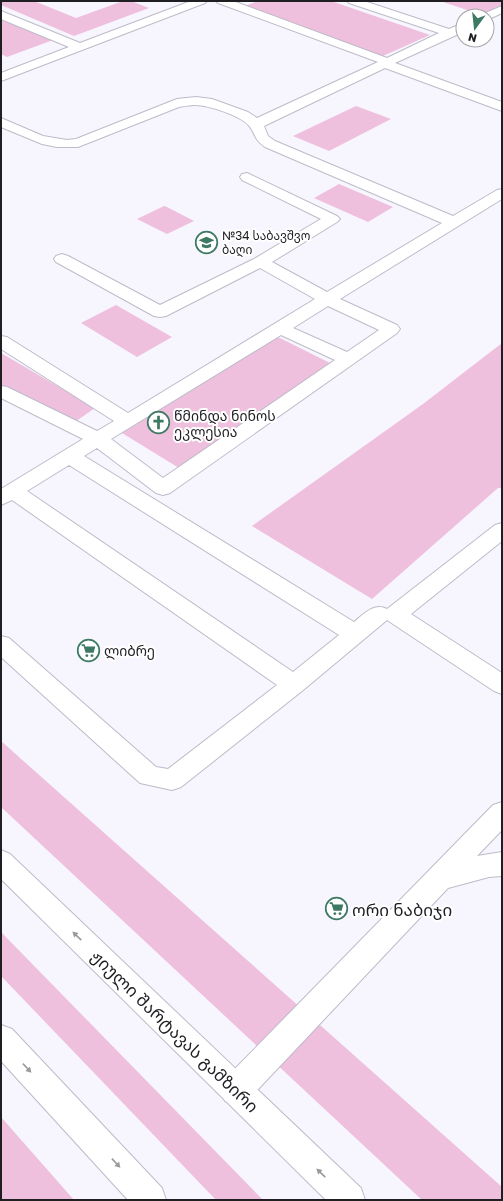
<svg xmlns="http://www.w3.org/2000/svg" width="503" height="1201" viewBox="0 0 503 1201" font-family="'Golos Text','Noto Sans Georgian',sans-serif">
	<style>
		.green { fill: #efbfde }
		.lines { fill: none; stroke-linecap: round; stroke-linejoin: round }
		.minor-casing { stroke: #bdbbc8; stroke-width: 2 }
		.major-casing { stroke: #bdbbc8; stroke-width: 2 }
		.minor { fill: #fff; fill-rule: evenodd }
		.major { fill: #fff; fill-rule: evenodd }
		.oneway { fill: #9a9a9c }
		.labels { text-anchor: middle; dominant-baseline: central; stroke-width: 4; stroke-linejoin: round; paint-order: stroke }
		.far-poi-label { font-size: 12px; fill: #1f1e23; stroke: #fff; text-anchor: start }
		.poi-label { font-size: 14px; fill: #1f1e23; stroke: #fff; text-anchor: start }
		.near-poi-label { font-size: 17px; fill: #1f1e23; stroke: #fff; text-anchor: start }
		.near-street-label { font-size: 17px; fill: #1f1e23; stroke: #fff }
	</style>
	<rect width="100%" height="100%" fill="#f7f6fe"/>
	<!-- green -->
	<g class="green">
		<path d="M 1,1 L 34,1 L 76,18 L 123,1 L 131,1 L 149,8 L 74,36 L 1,5 Z"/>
		<path d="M 258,1 L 331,1 L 430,35 L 383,56 L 245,6 Z"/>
		<path d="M 440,1 L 502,1 L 502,5 L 482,15 Z"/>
		<path d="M 1,18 L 53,40 L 7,57 L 1,54 Z"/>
		<path d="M 356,106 L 391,119 L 329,151 L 293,136 Z"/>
		<path d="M 339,184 L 393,207 L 368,222 L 314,198 Z"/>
		<path d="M 164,206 L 165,206 L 194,221 L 167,234 L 137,219 Z"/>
		<path d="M 116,305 L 172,337 L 137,357 L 81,323 Z"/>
		<path d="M 276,336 L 332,364 L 179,468 L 122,433 Z"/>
		<path d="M 502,343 L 502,488 L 498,488 L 372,599 L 252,526 L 423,404 Z"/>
		<path d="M 1,353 L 95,408 L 72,424 L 1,386 Z"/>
		<path d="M 1,741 L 502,1187 L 502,1200 L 422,1200 L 1,807 Z"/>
		<path d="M 1,932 L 263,1200 L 216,1200 L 1,976 Z"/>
		<path d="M 1,1117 L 74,1200 L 1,1200 Z"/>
	</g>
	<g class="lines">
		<defs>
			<g id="minor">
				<path d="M 191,1 L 207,1 L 205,3 L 1,81 L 1,73 L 69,47 L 1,19 L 1,11 L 80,43 Z"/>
				<path d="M 216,1 L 233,1 L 387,58 L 439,33 L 349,3 L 347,1 L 364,1 L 449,29 L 463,23 L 463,32 L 395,63 L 502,102 L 502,111 L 385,68 L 264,126 L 268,136 L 275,141 L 453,216 L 497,190 L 502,189 L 502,199 L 340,299 L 397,325 L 400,329 L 397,333 L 170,493 L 163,495 L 156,493 L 97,448 L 84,456 L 354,622 C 364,614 374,602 387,609 L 495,525 L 502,523 L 502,541 L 411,614 L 502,673 L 502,694 L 494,691 L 387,620 L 302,691 L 181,787 L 172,790 L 140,783 L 1,657 L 1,636 L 9,638 L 156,767 L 168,769 L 277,685 L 12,500 L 1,505 L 1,489 L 83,439 L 1,398 L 1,386 L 7,387 L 97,431 L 114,421 L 1,349 L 1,336 L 7,337 L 128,413 L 315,299 L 260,268 L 166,316 L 160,317 L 154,316 L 56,262 L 54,259 L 56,256 L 62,254 L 68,256 L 160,305 L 254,259 L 321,219 L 242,180 L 240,177 L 242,174 L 247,173 L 337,216 L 340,219 L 337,222 L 272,262 L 327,292 L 442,223 L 265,147 C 254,139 257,137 250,127 C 243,116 208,105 195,105 C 190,105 185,106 179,107 L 78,147 L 57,147 L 42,144 L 1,127 L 1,118 L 43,136 L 67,140 L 76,139 L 177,99 L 196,97 L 212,99 L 248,112 L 257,118 L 378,62 L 218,3 ZM 328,306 L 379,330 L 347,352 L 293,328 ZM 281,335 L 335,360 L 163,478 L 111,439 ZM 69,465 L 339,635 L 293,672 L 27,491 Z"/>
				<path d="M 502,6 L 502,13 L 487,20 L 487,16 L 481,16 L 483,14 Z"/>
				<path d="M 502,802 L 502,830 L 477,856 L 502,852 L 502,876 L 489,877 L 448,888 L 247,1101 L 236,1105 L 225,1101 L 221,1090 L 225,1079 L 493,805 Z"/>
			</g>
			<g id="major">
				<path d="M 1,850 L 10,854 L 361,1188 L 365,1200 L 326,1200 L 1,879 Z"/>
				<path d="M 1,1025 L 12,1029 L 162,1188 L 166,1200 L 128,1200 L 1,1061 Z"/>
			</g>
		</defs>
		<!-- minor casing -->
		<use href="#minor" class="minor-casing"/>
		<!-- major casing -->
		<use href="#major" class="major-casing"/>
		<!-- minor -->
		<use href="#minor" class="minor"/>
		<!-- major -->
		<use href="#major" class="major"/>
	</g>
	<!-- one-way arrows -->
	<defs><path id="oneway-solid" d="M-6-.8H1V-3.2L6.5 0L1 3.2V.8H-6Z"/></defs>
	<g class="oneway">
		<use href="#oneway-solid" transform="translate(77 936) rotate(-136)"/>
		<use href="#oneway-solid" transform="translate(27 1068) rotate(47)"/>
		<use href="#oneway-solid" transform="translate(116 1163) rotate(47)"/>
		<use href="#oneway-solid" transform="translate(321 1173) rotate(-136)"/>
	</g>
	<!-- icons -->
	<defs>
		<symbol id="school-ring" viewBox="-11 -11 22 22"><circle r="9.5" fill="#fff" stroke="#3d7963" stroke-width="1.5"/><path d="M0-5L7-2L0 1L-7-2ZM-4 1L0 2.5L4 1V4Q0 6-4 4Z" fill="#3d7963"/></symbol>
		<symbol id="church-ring" viewBox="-11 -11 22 22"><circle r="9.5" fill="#fff" stroke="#3d7963" stroke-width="1.5"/><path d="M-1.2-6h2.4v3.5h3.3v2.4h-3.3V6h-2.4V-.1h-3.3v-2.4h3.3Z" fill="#3d7963"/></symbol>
		<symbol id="supermarket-ring" viewBox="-11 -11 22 22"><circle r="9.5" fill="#fff" stroke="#3d7963" stroke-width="1.5"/><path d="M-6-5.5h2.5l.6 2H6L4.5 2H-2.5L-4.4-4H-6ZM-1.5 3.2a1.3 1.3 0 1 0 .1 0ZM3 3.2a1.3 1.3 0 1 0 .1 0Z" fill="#3d7963"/></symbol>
	</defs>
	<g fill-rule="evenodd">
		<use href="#school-ring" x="194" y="230" width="25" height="25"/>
		<use href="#church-ring" x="146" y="410" width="25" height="25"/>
		<use href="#supermarket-ring" x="76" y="638" width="25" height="25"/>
		<use href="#supermarket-ring" x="324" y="896" width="25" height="25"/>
	</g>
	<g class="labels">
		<!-- far-poi labels -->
		<g class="far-poi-label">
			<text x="222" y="235">№34 საბავშვო<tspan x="222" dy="14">ბაღი</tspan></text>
		</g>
		<!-- poi labels -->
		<g class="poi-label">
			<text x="174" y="415">წმინდა ნინოს<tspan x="174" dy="16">ეკლესია</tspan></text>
			<text x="104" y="650">ლიბრე</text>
		</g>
		<!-- near-poi labels -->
		<g class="near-poi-label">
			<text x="352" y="909">ორი ნაბიჯი</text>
		</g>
		<!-- near-street labels -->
		<g class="near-street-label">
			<text transform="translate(175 1031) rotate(44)">ჟიული შარტავას გამზირი</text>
		</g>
	</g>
	<!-- border -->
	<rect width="503" height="1201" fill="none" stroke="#1f1e23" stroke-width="4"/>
	<!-- north arrow -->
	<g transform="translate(475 28) rotate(195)"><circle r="19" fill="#ffffff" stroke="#a5a5a7"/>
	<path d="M0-3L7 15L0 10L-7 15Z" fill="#3d7963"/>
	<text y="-6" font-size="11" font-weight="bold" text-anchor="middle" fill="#1f1e23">N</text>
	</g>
</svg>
